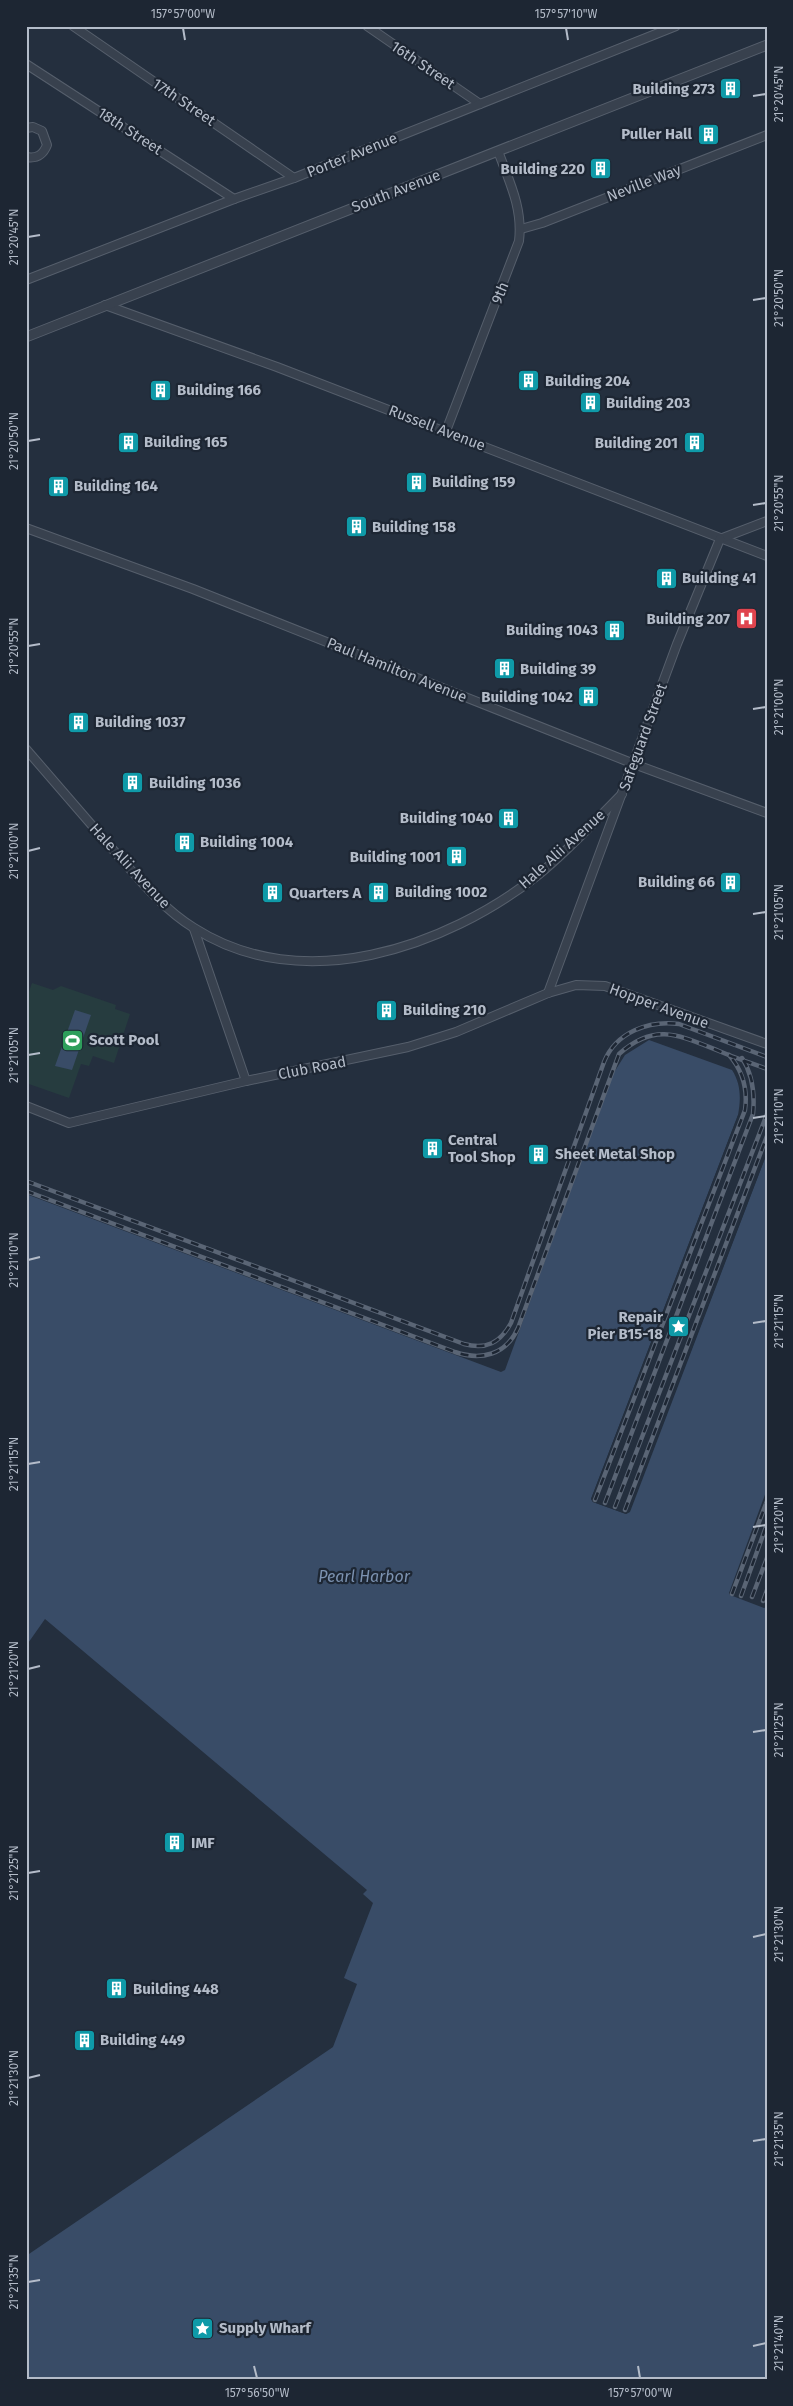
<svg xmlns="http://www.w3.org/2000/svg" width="793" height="2406" viewBox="0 0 793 2406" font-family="'Fira Sans',sans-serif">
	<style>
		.green { fill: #263c3f }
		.water { fill: #394c67 }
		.pier { fill: #242f3e }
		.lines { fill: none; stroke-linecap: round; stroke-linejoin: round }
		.minor-casing { stroke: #565f6c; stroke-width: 10 }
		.tertiary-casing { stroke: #565f6c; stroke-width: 11 }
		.minor { stroke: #38414e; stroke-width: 8 }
		.tertiary { stroke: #38414e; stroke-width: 9 }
		.rail-casing { stroke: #5a6575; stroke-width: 4.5 }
		.rail { stroke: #1d2633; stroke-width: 2.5; stroke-dasharray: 8; stroke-linecap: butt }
		.ticks { fill: none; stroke: #b4bcc9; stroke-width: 2 }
		.labels { text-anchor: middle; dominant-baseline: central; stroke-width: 4.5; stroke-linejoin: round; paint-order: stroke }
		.street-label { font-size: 15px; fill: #b4bcc9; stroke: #1d2633 }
		.poi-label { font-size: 15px; font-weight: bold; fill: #b4bcc9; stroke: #1d2633; text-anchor: start }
		.water-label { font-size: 16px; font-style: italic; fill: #7c92b1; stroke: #1d2633 }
		.neatline { fill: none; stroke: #b4bcc9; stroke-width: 2 }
		.ticks-label { font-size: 12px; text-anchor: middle; fill: #b4bcc9 }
	</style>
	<rect width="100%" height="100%" fill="#242f3e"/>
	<!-- green -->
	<path class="green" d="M 32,983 L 53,990 L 61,986 L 116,1005 L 115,1009 L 130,1014 L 114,1063 L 93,1056 L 89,1066 L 81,1064 L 69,1098 L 26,1083 L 26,1000 Z"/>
	<!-- water -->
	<g class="water">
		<path d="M 75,1010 L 91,1015 L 72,1070 L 55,1066 Z"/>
		<path d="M 649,1040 L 732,1070 C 741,1084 741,1099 738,1115 L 591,1499 L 593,1502 L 626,1514 L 630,1512 L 767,1153 L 767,1489 L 729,1593 L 730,1595 L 764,1608 L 767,1607 L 767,2380 L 26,2380 L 26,2256 L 333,2047 L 357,1984 L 344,1978 L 373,1903 L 363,1894 L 367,1890 L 45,1619 L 26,1646 L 26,1194 L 501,1372 L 505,1370 L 613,1074 L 625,1055 Z"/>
	</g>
	<!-- pier -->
	<path class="pier" d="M 738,1115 L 740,1116 L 595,1500 L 628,1510 L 767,1150 L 767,1153 L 629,1512 L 626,1514 L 593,1502 L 591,1499 Z"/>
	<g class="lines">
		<defs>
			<g id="minor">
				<path d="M 73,26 L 294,178"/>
				<path d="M 367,26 L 480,104"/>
				<path d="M 26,64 L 234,199"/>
				<path d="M 26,128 L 33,127 L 42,131 L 47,145 C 43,155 37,159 26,157"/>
				<path d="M 521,229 L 542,223 L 767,135"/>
				<path d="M 26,280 L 234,199 L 294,178 L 676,26"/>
				<path d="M 105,305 L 277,367 L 767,556"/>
				<path d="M 446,431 L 519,241 C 523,208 509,181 498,151"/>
				<path d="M 26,528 L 193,589 L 634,764 L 767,813"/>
				<path d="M 720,539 L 767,521"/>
				<path d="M 26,749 C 56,784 86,818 115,852 C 139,879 163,909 194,928 C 302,997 445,948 538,875 C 568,851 595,821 622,794"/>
				<path d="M 194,929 L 246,1081"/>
				<path d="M 548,993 L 677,644 L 720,539"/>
				<path d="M 26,1106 L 69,1123 L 246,1081 L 408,1047 L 456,1032 L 548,993 L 576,985 L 605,986 L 767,1044"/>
			</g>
			<path id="tertiary" d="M 26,337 L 767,45"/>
		</defs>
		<!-- minor casing -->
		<use href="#minor" class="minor-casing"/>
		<!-- tertiary casing -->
		<use href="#tertiary" class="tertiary-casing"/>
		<!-- minor -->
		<use href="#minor" class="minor"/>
		<!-- tertiary -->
		<use href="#tertiary" class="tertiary"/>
		<defs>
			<g id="rail">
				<path d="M 26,1181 L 464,1344 C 486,1350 500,1343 511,1323 L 604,1062 C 616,1032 649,1020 679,1024 L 767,1057"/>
				<path d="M 26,1191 L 455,1352 C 481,1361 506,1355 518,1328 L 619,1054 C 655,1022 679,1035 719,1051 C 735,1058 751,1063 767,1069"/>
				<path d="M 595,1500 L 745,1110 C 748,1088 743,1071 729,1055"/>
				<path d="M 605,1503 L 753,1114 C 755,1093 753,1075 742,1058"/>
				<path d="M 615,1507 L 767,1114"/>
				<path d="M 625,1510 L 767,1136"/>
				<path d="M 732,1594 L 767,1501"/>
				<path d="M 741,1596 L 767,1524"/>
				<path d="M 752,1597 L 767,1558"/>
				<path d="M 763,1601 L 767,1590"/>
			</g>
		</defs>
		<!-- rail casing -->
		<use href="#rail" class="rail-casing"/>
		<!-- rail -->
		<use href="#rail" class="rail"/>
	</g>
	<!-- ticks -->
	<path class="ticks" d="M 183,28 L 185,40M 566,28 L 568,40M 753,96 L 766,94M 28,237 L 40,235M 753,300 L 766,298M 28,441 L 40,439M 753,505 L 766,503M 28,646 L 40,644M 753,709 L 766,707M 28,851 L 40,848M 753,914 L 766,912M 28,1055 L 40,1053M 753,1118 L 766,1116M 28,1260 L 40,1257M 753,1323 L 766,1321M 28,1464 L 40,1462M 753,1527 L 766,1525M 28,1669 L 40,1666M 753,1732 L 766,1730M 28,1873 L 40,1871M 753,1937 L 766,1934M 28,2078 L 40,2075M 753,2141 L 766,2139M 28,2282 L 40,2280M 753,2346 L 766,2343M 254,2366 L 257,2378M 638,2366 L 640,2378"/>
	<!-- icons -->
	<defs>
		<symbol id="building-square" viewBox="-11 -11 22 22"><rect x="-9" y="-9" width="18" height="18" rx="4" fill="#0f9aa8" stroke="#1d2633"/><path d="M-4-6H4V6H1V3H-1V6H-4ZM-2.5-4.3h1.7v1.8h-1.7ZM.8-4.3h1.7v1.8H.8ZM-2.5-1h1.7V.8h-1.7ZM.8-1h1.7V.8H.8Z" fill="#fff"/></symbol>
		<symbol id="hospital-square" viewBox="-11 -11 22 22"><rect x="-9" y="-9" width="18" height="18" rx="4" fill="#e0444e" stroke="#1d2633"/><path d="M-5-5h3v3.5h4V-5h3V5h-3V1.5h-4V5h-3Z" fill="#fff"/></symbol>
		<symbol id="stadium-square" viewBox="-11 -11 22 22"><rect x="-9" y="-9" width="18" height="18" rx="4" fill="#2e9e5b" stroke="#1d2633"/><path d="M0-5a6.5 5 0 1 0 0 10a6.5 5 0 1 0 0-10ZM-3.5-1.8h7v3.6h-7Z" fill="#fff"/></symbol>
		<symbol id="sight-square" viewBox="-11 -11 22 22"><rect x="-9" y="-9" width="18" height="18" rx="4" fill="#0f9aa8" stroke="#1d2633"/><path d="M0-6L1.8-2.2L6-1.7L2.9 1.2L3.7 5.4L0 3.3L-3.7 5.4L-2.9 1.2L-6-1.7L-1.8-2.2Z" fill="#fff"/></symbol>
	</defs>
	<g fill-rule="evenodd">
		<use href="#building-square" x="718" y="76" width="25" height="25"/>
		<use href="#building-square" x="696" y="122" width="25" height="25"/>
		<use href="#building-square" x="588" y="156" width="25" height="25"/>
		<use href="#building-square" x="516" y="368" width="25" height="25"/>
		<use href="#building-square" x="148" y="378" width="25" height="25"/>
		<use href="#building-square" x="578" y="390" width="25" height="25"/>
		<use href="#building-square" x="116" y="430" width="25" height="25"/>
		<use href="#building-square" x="682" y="430" width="25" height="25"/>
		<use href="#building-square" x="404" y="470" width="25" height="25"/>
		<use href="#building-square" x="46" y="474" width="25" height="25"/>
		<use href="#building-square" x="344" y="514" width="25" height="25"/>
		<use href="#building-square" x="654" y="566" width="25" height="25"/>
		<use href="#hospital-square" x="734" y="606" width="25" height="25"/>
		<use href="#building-square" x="602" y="618" width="25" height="25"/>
		<use href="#building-square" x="492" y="656" width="25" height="25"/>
		<use href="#building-square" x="576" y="684" width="25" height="25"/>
		<use href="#building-square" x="66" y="710" width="25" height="25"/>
		<use href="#building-square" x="120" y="770" width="25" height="25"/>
		<use href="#building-square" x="496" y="806" width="25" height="25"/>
		<use href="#building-square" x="172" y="830" width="25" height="25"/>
		<use href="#building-square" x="444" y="844" width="25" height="25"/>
		<use href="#building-square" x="718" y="870" width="25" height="25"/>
		<use href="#building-square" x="366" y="880" width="25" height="25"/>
		<use href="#building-square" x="260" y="880" width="25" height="25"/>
		<use href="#building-square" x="374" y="998" width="25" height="25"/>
		<use href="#stadium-square" x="60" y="1028" width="25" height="25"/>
		<use href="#building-square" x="420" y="1136" width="25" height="25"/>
		<use href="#building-square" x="526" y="1142" width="25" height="25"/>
		<use href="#sight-square" x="666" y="1314" width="25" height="25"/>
		<use href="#building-square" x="162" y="1830" width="25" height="25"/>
		<use href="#building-square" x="104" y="1976" width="25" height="25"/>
		<use href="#building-square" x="72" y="2028" width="25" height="25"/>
		<use href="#sight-square" x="190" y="2316" width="25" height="25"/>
	</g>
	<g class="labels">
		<!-- street labels -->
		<g class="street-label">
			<text transform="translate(423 65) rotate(34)">16th Street</text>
			<text transform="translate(184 102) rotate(34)">17th Street</text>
			<text transform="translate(130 131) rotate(33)">18th Street</text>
			<text transform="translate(352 155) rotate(-22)">Porter Avenue</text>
			<text transform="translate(644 183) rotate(-21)">Neville Way</text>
			<text transform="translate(396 191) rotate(-21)">South Avenue</text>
			<text transform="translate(500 293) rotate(-68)">9th</text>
			<text transform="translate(437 428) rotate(21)">Russell Avenue</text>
			<text transform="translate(397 670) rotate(22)">Paul Hamilton Avenue</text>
			<text transform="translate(643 737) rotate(-70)">Safeguard Street</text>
			<text transform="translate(562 849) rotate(-42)">Hale Alii Avenue</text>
			<text transform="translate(130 866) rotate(47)">Hale Alii Avenue</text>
			<text transform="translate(659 1006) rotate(20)">Hopper Avenue</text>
			<text transform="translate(312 1068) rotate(-11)">Club Road</text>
		</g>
		<!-- poi labels -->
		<g class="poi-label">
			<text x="715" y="89" text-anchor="end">Building 273</text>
			<text x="692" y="134" text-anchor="end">Puller Hall</text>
			<text x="585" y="169" text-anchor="end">Building 220</text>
			<text x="545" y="381">Building 204</text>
			<text x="177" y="390">Building 166</text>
			<text x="606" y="403">Building 203</text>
			<text x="144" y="442">Building 165</text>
			<text x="678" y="443" text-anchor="end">Building 201</text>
			<text x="432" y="482">Building 159</text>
			<text x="74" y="486">Building 164</text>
			<text x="372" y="527">Building 158</text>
			<text x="682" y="578">Building 41</text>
			<text x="730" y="619" text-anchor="end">Building 207</text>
			<text x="598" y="630" text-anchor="end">Building 1043</text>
			<text x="520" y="669">Building 39</text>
			<text x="573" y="697" text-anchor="end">Building 1042</text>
			<text x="95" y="722">Building 1037</text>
			<text x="149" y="783">Building 1036</text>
			<text x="493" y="818" text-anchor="end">Building 1040</text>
			<text x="200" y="842">Building 1004</text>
			<text x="441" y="857" text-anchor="end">Building 1001</text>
			<text x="715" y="882" text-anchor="end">Building 66</text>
			<text x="395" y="892">Building 1002</text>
			<text x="289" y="893">Quarters A</text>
			<text x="403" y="1010">Building 210</text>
			<text x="89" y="1040">Scott Pool</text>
			<text x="448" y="1140">Central<tspan x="448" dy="17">Tool Shop</tspan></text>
			<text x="555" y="1154">Sheet Metal Shop</text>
			<text x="663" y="1317" text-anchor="end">Repair<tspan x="663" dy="17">Pier B15-18</tspan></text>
			<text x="191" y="1843">IMF</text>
			<text x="133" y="1989">Building 448</text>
			<text x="100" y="2040">Building 449</text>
			<text x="219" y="2328">Supply Wharf</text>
		</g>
		<!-- water labels -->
		<g class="water-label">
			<text x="364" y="1576">Pearl Harbor</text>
		</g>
	</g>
	<!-- border -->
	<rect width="793" height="2406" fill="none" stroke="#1d2633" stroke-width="55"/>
	<rect x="28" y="28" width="738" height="2350" class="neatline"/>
	<g class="ticks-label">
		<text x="183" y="18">157°57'00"W</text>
		<text x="566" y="18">157°57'10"W</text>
		<text transform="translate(779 94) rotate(-90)" y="4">21°20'45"N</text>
		<text transform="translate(14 237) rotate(-90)" y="4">21°20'45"N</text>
		<text transform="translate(779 298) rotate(-90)" y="4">21°20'50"N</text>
		<text transform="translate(14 441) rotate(-90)" y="4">21°20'50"N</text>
		<text transform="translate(779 503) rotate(-90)" y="4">21°20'55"N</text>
		<text transform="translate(14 646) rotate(-90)" y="4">21°20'55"N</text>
		<text transform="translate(779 707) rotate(-90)" y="4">21°21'00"N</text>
		<text transform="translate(14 851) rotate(-90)" y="4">21°21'00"N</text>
		<text transform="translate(779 912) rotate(-90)" y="4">21°21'05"N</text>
		<text transform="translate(14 1055) rotate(-90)" y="4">21°21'05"N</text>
		<text transform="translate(779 1116) rotate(-90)" y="4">21°21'10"N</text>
		<text transform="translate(14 1260) rotate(-90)" y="4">21°21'10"N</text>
		<text transform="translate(779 1321) rotate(-90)" y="4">21°21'15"N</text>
		<text transform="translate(14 1464) rotate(-90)" y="4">21°21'15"N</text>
		<text transform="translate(779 1525) rotate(-90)" y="4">21°21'20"N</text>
		<text transform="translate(14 1669) rotate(-90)" y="4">21°21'20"N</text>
		<text transform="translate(779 1730) rotate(-90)" y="4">21°21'25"N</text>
		<text transform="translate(14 1873) rotate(-90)" y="4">21°21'25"N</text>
		<text transform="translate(779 1934) rotate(-90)" y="4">21°21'30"N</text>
		<text transform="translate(14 2078) rotate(-90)" y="4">21°21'30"N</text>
		<text transform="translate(779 2139) rotate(-90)" y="4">21°21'35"N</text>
		<text transform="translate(14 2282) rotate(-90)" y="4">21°21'35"N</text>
		<text transform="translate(779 2343) rotate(-90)" y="4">21°21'40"N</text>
		<text x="257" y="2397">157°56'50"W</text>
		<text x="640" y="2397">157°57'00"W</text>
	</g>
</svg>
